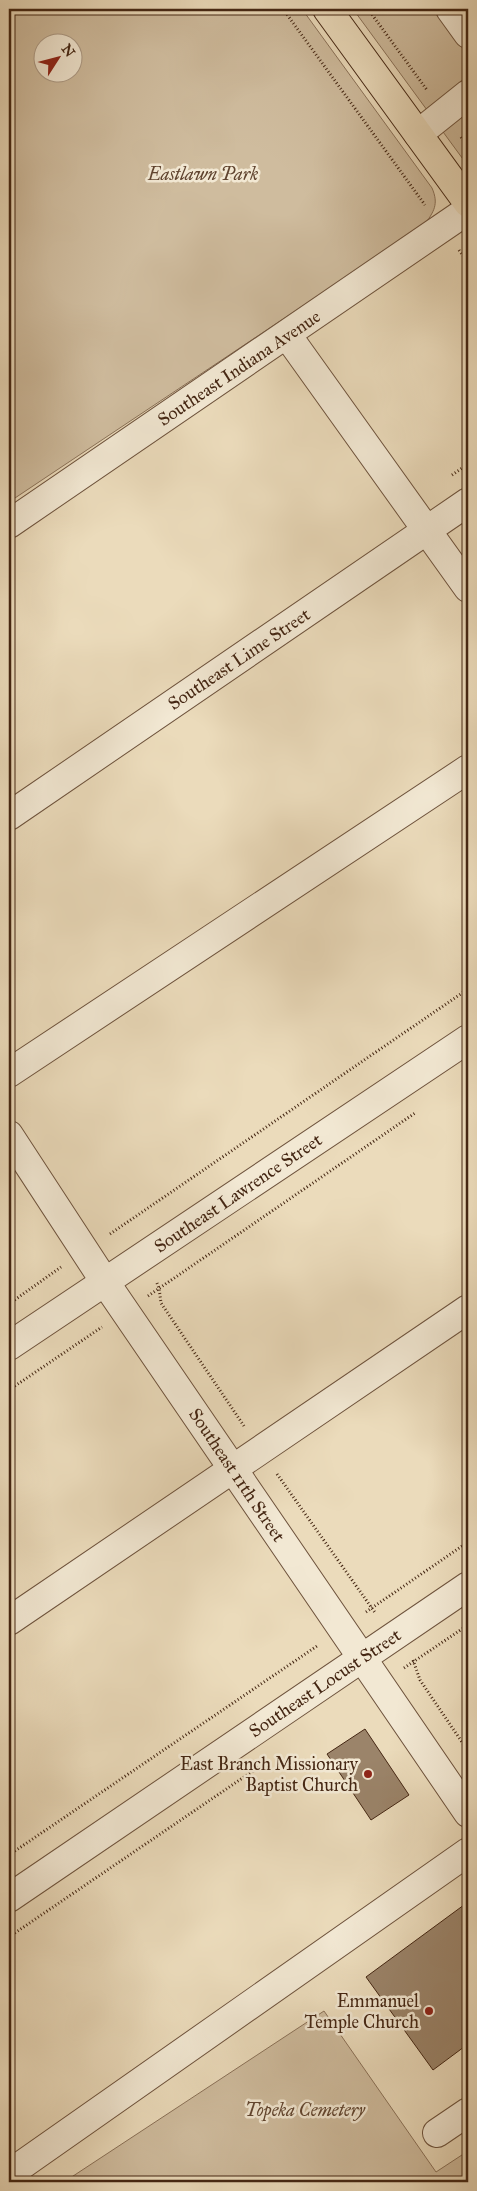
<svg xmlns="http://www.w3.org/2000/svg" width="477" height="2191" viewBox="0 0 477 2191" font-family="'IM FELL Great Primer',serif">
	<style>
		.green { fill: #cfbc9e; stroke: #8a7158; fill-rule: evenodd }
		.building { fill: #9b846a; stroke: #442613 }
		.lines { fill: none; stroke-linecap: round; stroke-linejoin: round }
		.minor-casing { stroke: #6e533d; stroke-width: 30 }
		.major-casing { stroke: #442613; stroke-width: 30 }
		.path { stroke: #442613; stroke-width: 3; stroke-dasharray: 1 2.5; stroke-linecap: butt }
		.minor { stroke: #f2e8d3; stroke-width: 28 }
		.major { stroke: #ebdbbb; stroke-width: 28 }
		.poi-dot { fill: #8f2418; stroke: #f2e8d3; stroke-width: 2 }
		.labels { text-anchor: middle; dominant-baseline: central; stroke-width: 5; stroke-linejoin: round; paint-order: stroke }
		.park-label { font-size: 18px; font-style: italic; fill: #60442f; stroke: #f2e8d3 }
		.street-label { font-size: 18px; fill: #442613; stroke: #f2e8d3 }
		.poi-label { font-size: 18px; fill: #442613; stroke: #f2e8d3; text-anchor: end }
	</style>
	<rect width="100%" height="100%" fill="#ebdbbb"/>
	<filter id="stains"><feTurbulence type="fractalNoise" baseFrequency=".004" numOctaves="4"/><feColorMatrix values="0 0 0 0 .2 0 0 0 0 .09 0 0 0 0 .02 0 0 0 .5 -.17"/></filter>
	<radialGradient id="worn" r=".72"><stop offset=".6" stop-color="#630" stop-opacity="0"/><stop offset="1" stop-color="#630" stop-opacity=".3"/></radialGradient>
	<!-- green -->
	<g class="green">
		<path d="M 9,9 L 302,9 L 432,188 C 439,204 434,212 424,225 L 9,502 ZM 42,42 L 72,42 L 72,72 L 42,72 Z"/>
		<path d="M 353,9 L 468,9 L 468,166 Z"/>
		<path d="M 324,2011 L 436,2172 L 468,2151 L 468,2182 L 64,2182 Z"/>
	</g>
	<!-- building -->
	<g class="building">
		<path d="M 365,1729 L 409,1795 L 371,1820 L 327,1754 Z"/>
		<path d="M 468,1902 L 468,2044 L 433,2070 L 366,1977 Z"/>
	</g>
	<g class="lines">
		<defs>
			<g id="minor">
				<path d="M 450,9 L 468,34"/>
				<path d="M 418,134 L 468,94"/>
				<path d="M 287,335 L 468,588"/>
				<path d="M 9,524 L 468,210"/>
				<path d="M 9,816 L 468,502"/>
				<path d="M 9,1073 L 468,769"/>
				<path d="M 9,1135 L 105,1282 L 468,1813"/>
				<path d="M 9,1346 L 468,1039"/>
				<path d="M 9,1621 L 468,1309"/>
				<path d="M 9,1898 L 468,1586"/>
				<path d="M 437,2133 L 468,2112"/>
				<path d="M 9,2174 L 468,1852"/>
			</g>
			<path id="major" d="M 327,9 L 468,203"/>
		</defs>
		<!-- minor casing -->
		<use href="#minor" class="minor-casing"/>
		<!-- major casing -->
		<use href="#major" class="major-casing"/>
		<!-- path -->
		<g class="path">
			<path d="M 283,9 L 425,205"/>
			<path d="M 368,9 L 427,90"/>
			<path d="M 461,137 L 468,147"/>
			<path d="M 459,250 L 468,263"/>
			<path d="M 452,475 L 468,464"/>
			<path d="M 110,1234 L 468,989"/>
			<path d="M 157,1283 L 159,1288 L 161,1303 L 244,1426"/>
			<path d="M 148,1296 L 415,1113"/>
			<path d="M 9,1304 L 61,1267"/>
			<path d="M 9,1390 L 102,1327"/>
			<path d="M 277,1474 L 376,1614"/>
			<path d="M 366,1612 L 468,1542"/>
			<path d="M 413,1660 L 420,1680 L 468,1751"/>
			<path d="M 404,1668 L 468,1625"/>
			<path d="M 9,1855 L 317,1646"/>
			<path d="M 9,1937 L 266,1762"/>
		</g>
		<!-- minor -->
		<use href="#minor" class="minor"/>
		<!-- major -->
		<use href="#major" class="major"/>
	</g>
	<!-- markers -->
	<g class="poi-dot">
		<circle cx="368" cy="1774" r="5"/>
		<circle cx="429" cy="2011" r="5"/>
	</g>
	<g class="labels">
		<!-- park labels -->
		<g class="park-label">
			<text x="203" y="174">Eastlawn Park</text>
			<text x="305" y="2110">Topeka Cemetery</text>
		</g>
		<!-- street labels -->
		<g class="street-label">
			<text transform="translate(239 368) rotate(-34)">Southeast Indiana Avenue</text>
			<text transform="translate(239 659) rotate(-34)">Southeast Lime Street</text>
			<text transform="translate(238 1193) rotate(-34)">Southeast Lawrence Street</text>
			<text transform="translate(237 1475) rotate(56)">Southeast 11th Street</text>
			<text transform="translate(325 1683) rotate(-34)">Southeast Locust Street</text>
		</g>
		<!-- poi labels -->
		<g class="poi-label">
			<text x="358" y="1764">East Branch Missionary<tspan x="358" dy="21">Baptist Church</tspan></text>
			<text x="419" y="2001">Emmanuel<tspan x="419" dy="21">Temple Church</tspan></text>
		</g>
	</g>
	<!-- margin -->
	<rect width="477" height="2191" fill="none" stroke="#ebdbbb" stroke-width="30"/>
	<rect x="10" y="10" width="457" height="2171" fill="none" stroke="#442613" stroke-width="2.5"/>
	<rect x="15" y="15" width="447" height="2161" fill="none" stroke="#442613"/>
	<!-- north arrow -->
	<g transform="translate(58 58) rotate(54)"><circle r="24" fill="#f2e8d3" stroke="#ac9a86"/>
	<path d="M0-4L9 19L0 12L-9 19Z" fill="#8f2418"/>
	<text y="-8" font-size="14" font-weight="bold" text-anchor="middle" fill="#442613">N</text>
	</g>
	<rect width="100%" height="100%" filter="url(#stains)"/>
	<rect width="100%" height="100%" fill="url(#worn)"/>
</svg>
